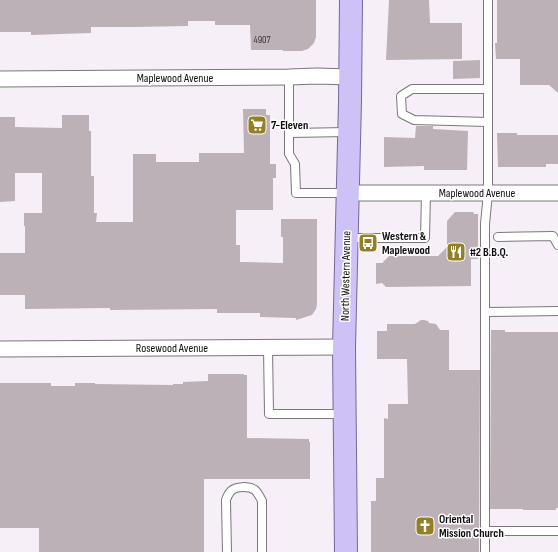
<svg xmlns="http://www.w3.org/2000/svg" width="558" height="552" viewBox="0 0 558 552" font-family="'Sofia Sans Condensed',sans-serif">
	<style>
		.building { fill: #bcb1b6 }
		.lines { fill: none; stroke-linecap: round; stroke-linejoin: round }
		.lane-casing { stroke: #7c767d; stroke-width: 10 }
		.street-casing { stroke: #7c767d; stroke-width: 17 }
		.primary-casing { stroke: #7567a2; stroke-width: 24 }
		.lane { stroke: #fff; stroke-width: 8 }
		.street { stroke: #fff; stroke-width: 15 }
		.primary { stroke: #cdc1f6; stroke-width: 22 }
		.labels { text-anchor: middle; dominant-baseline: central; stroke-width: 3; stroke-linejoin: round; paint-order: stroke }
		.number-label { font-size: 10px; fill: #3a363a }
		.street-label { font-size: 12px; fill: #0f0d10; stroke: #fff }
		.poi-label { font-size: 12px; font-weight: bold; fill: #0f0d10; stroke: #fff; text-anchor: start }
	</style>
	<rect width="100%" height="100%" fill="#f6eff8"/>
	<!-- building -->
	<g class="building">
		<path d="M 0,0 L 316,0 L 316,37 L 314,43 L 308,49 L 302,51 L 283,51 L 283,50 L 251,50 L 250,25 L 215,25 L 215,21 L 188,21 L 188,26 L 134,27 L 91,27 L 91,33 L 31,35 L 31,32 L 0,32 Z"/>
		<path d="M 389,0 L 429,0 L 430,23 L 462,23 L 462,59 L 386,60 Z"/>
		<path d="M 497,0 L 558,0 L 558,93 L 549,85 L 520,85 L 520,59 L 496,59 L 495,43 L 497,43 Z"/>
		<path d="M 480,60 L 480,78 L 453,79 L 453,61 Z"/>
		<path d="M 243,109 L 266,109 L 266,115 L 270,115 L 270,164 L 276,164 L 276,178 L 273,178 L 273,210 L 236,210 L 236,245 L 240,245 L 240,262 L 283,263 L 283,237 L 281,237 L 281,219 L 317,219 L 317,304 L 316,309 L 312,315 L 296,320 L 296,318 L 260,317 L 260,313 L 217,313 L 217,309 L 110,310 L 110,308 L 25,309 L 25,295 L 0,295 L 0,253 L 25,253 L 25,226 L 24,226 L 24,213 L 42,213 L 42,173 L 15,173 L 15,201 L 0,202 L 0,117 L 15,117 L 15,127 L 62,128 L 62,115 L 89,115 L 89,131 L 91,131 L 91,176 L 94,176 L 94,213 L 97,213 L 96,222 L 133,222 L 133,154 L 156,154 L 156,162 L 199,162 L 199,153 L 244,153 Z"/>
		<path d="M 416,126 L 433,126 L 433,129 L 468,131 L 467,170 L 424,170 L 424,166 L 384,167 L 384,137 L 415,138 Z"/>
		<path d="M 497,133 L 517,133 L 517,135 L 558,135 L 558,164 L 546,164 L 546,167 L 498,167 Z"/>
		<path d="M 455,212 L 473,212 L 474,214 L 478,214 L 478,259 L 471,259 L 471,286 L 386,287 L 382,283 L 376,284 L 376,263 L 383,263 L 383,262 L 389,256 L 438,256 L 447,247 L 447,221 Z"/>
		<path d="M 421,320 L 424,320 L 428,321 L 429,323 L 436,324 L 440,330 L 449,330 L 449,370 L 480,370 L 479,552 L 371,552 L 371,501 L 376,501 L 376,478 L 384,478 L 384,418 L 388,419 L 388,404 L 408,404 L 407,359 L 377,359 L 377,331 L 387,331 L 387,324 L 415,324 Z"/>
		<path d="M 491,330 L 505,330 L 505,332 L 558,332 L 558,508 L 556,508 L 556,510 L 523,510 L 523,509 L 490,509 Z"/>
		<path d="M 208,374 L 244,374 L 244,375 L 247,375 L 247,438 L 309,439 L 309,442 L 310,442 L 310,479 L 204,479 L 204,552 L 39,552 L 39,528 L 0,528 L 0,383 L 51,383 L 51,386 L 75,386 L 75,383 L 95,383 L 95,384 L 173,385 L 173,384 L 183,384 L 183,382 L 208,381 Z"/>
	</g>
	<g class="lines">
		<defs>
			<g id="lane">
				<path d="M 289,77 L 289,154 L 295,164 L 296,193 L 347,193"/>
				<path d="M 488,122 L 414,120 L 402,114 L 401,96 L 412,89 L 488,89"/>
				<path d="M 289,133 L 348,132"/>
				<path d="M 498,237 L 553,236 L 558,245"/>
				<path d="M 347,238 L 425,238 L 426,193"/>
				<path d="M 485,312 L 558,311"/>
				<path d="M 268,348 L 269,414 L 343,414"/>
				<path d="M 485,531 L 558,531"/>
				<path d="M 227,552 L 226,500 C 227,497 228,494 231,491 C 236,486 249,486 255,490 C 258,493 260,497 262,501 L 262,552"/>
				<path d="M 485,552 L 485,224 L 488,193 L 488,0"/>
			</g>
			<g id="street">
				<path d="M 0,79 L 289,77 L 317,76 L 350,77"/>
				<path d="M 348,193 L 558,193"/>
				<path d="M 0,349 L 344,347"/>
			</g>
			<path id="primary" d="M 346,552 L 344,347 L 350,101 L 351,0"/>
		</defs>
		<!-- lane casing -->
		<use href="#lane" class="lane-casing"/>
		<!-- street casing -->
		<use href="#street" class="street-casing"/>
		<!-- primary casing -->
		<use href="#primary" class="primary-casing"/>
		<!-- lane -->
		<use href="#lane" class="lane"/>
		<!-- street -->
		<use href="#street" class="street"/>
		<!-- primary -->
		<use href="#primary" class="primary"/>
	</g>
	<!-- icons -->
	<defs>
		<symbol id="supermarket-square" viewBox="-11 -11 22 22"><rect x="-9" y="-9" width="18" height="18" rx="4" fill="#927f26" stroke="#fff"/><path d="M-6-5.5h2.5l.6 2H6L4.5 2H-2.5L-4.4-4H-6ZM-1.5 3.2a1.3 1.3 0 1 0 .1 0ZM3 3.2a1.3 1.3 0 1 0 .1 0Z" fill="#fff"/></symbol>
		<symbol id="bus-square" viewBox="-11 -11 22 22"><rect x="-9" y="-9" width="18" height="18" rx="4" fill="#927f26" stroke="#fff"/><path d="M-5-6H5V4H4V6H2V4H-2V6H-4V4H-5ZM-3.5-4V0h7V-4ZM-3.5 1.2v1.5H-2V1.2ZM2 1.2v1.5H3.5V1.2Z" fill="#fff"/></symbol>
		<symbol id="restaurant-square" viewBox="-11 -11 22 22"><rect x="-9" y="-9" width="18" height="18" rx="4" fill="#927f26" stroke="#fff"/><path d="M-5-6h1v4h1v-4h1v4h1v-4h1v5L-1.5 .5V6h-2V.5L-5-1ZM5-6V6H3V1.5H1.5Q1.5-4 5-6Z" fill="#fff"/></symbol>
		<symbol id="church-square" viewBox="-11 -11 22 22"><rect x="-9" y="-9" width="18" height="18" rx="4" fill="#927f26" stroke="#fff"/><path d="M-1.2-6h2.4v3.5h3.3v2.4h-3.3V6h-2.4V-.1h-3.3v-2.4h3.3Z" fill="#fff"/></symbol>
	</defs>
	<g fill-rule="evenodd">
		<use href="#supermarket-square" x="246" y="114" width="22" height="22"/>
		<use href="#bus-square" x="357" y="232" width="22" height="22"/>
		<use href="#restaurant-square" x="445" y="241" width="22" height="22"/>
		<use href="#church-square" x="414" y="515" width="22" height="22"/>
	</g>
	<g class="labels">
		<!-- number labels -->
		<g class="number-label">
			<text x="262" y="40">4907</text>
		</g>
		<!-- street labels -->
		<g class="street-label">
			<text x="175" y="78">Maplewood Avenue</text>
			<text x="477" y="193">Maplewood Avenue</text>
			<text transform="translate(346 276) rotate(-89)">North Western Avenue</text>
			<text x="172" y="348">Rosewood Avenue</text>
		</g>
		<!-- poi labels -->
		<g class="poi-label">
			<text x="271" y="125">7-Eleven</text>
			<text x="382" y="236">Western &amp;<tspan x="382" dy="14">Maplewood</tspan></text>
			<text x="470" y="252">#2 B.B.Q.</text>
			<text x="439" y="519">Oriental<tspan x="439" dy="14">Mission Church</tspan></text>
		</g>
	</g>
</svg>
